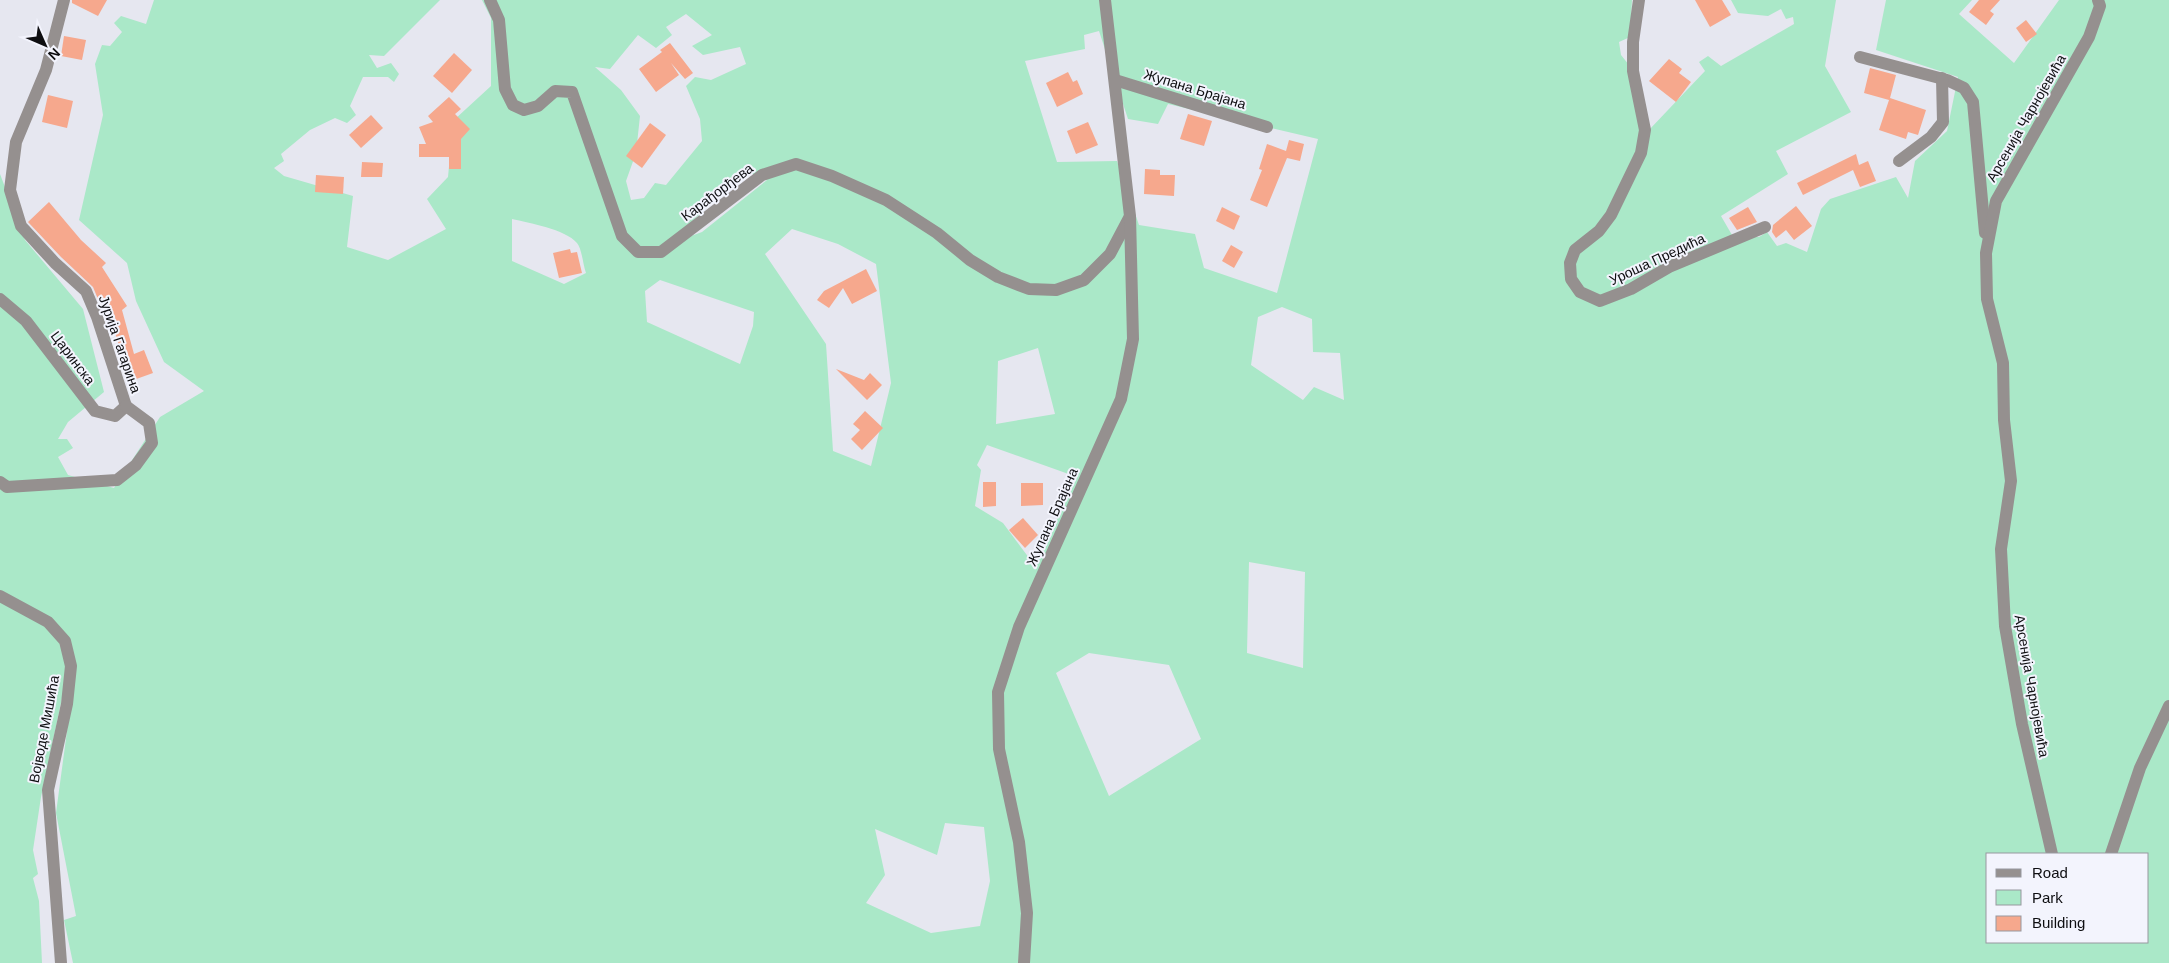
<svg xmlns="http://www.w3.org/2000/svg" width="2169" height="963" viewBox="0 0 2169 963" font-family="Helvetica,sans-serif">
	<style>
		.green { fill: #aae8c8; fill-rule: evenodd }
		.building { fill: #f6a88d }
		.lines { fill: none; stroke-linecap: round; stroke-linejoin: round }
		.minor { stroke: #95908f; stroke-width: 12 }
		.labels { text-anchor: middle; dominant-baseline: central; stroke-width: 4; stroke-linejoin: round; paint-order: stroke }
		.street-label { font-size: 14px; fill: #0e0e11; stroke: #f3f4fd }
	</style>
	<rect width="100%" height="100%" fill="#e6e7f0"/>
	<!-- green -->
	<path class="green" d="M 154,0 L 440,0 L 384,56 L 369,55 L 377,68 L 391,63 L 399,74 L 394,82 L 388,77 L 363,77 L 350,106 L 356,115 L 347,123 L 335,118 L 310,130 L 281,154 L 284,161 L 274,168 L 284,176 L 353,196 L 347,247 L 388,260 L 446,229 L 427,199 L 448,177 L 452,134 L 442,131 L 491,86 L 491,18 L 482,0 L 1632,0 L 1630,37 L 1619,42 L 1621,55 L 1629,65 L 1649,130 L 1705,71 L 1699,62 L 1708,56 L 1721,66 L 1794,24 L 1793,17 L 1786,19 L 1781,9 L 1768,16 L 1738,13 L 1731,0 L 1836,0 L 1825,66 L 1851,112 L 1776,151 L 1788,174 L 1721,216 L 1732,235 L 1759,237 L 1767,232 L 1777,246 L 1786,243 L 1807,252 L 1821,209 L 1830,199 L 1896,177 L 1908,198 L 1915,161 L 1947,131 L 1958,77 L 1876,50 L 1886,0 L 1972,0 L 1959,14 L 2014,63 L 2059,0 L 2169,0 L 2169,963 L 73,963 L 64,920 L 76,916 L 56,813 L 72,694 L 62,698 L 41,797 L 33,850 L 38,874 L 33,878 L 39,901 L 42,963 L 0,963 L 0,174 L 25,240 L 83,309 L 104,392 L 68,422 L 58,439 L 67,439 L 73,448 L 58,457 L 68,475 L 114,488 L 160,417 L 204,391 L 164,362 L 136,301 L 127,263 L 79,220 L 103,115 L 95,64 L 102,45 L 110,46 L 122,32 L 114,23 L 121,16 L 146,24 ZM 686,14 L 712,35 L 692,46 L 703,55 L 740,47 L 746,64 L 711,80 L 695,77 L 686,86 L 700,119 L 702,141 L 666,185 L 655,183 L 644,198 L 631,200 L 626,181 L 636,153 L 640,116 L 621,90 L 595,67 L 610,69 L 638,35 L 656,48 L 672,35 L 666,27 ZM 1099,31 L 1128,119 L 1158,124 L 1168,104 L 1318,139 L 1277,293 L 1204,268 L 1195,234 L 1139,225 L 1117,161 L 1057,162 L 1025,61 L 1085,49 L 1084,35 ZM 742,170 L 767,180 L 702,232 L 672,243 ZM 512,219 C 529,223 565,229 577,243 C 582,249 583,265 586,273 L 564,284 L 512,261 ZM 792,229 L 838,244 L 876,264 L 891,383 L 871,466 L 833,451 L 826,344 L 765,254 ZM 660,280 L 754,312 L 753,326 L 740,364 L 647,322 L 645,291 ZM 1282,307 L 1312,319 L 1313,352 L 1340,353 L 1344,400 L 1314,387 L 1303,400 L 1251,365 L 1258,317 ZM 1038,348 L 1055,414 L 996,424 L 998,361 ZM 987,445 L 1077,477 L 1035,566 L 1003,523 L 975,506 L 981,470 L 977,465 ZM 1249,562 L 1305,572 L 1303,668 L 1247,653 ZM 1089,653 L 1169,665 L 1201,739 L 1109,796 L 1056,673 ZM 945,823 L 984,827 L 990,881 L 980,926 L 931,933 L 866,903 L 885,875 L 875,829 L 937,855 ZM 1988,854 L 2148,854 L 2148,942 L 1988,942 Z"/>
	<!-- building -->
	<g class="building">
		<path d="M 72,0 L 107,0 L 98,16 L 72,3 Z"/>
		<path d="M 1695,0 L 1722,0 L 1731,15 L 1710,27 Z"/>
		<path d="M 1979,0 L 2000,0 L 1990,11 L 1994,14 L 1986,25 L 1969,12 Z"/>
		<path d="M 2026,20 L 2037,34 L 2026,42 L 2016,28 Z"/>
		<path d="M 64,36 L 86,40 L 82,60 L 61,56 Z"/>
		<path d="M 670,43 L 693,73 L 685,79 L 671,63 L 679,75 L 656,92 L 639,69 L 662,52 L 660,50 Z"/>
		<path d="M 454,53 L 472,70 L 452,93 L 433,76 Z"/>
		<path d="M 1669,59 L 1682,69 L 1679,73 L 1691,82 L 1676,102 L 1649,81 Z"/>
		<path d="M 1870,68 L 1896,75 L 1890,98 L 1926,110 L 1918,135 L 1908,132 L 1906,139 L 1879,130 L 1889,100 L 1864,93 Z"/>
		<path d="M 1068,72 L 1073,82 L 1077,80 L 1083,94 L 1057,107 L 1046,83 Z"/>
		<path d="M 48,95 L 73,101 L 67,128 L 42,122 Z"/>
		<path d="M 449,97 L 461,109 L 455,114 L 470,129 L 461,139 L 461,169 L 449,169 L 449,157 L 419,157 L 419,144 L 426,144 L 419,127 L 433,122 L 428,116 Z"/>
		<path d="M 1188,114 L 1212,121 L 1204,146 L 1180,139 Z"/>
		<path d="M 371,115 L 383,128 L 361,148 L 349,135 Z"/>
		<path d="M 1088,122 L 1098,145 L 1076,154 L 1067,131 Z"/>
		<path d="M 650,123 L 666,135 L 642,168 L 626,156 Z"/>
		<path d="M 1289,140 L 1304,144 L 1300,161 L 1287,158 L 1267,207 L 1250,200 L 1262,170 L 1259,169 L 1267,144 L 1286,151 Z"/>
		<path d="M 1856,154 L 1859,165 L 1868,161 L 1876,181 L 1860,187 L 1853,170 L 1803,195 L 1797,183 Z"/>
		<path d="M 362,162 L 383,163 L 382,177 L 361,177 Z"/>
		<path d="M 1145,169 L 1160,170 L 1160,175 L 1175,175 L 1174,196 L 1144,194 Z"/>
		<path d="M 316,175 L 344,177 L 343,194 L 315,192 Z"/>
		<path d="M 49,202 L 81,240 L 106,263 L 102,267 L 127,306 L 122,310 L 134,354 L 144,350 L 153,373 L 128,382 L 120,360 L 123,359 L 112,322 L 100,304 L 93,287 L 61,257 L 28,222 Z"/>
		<path d="M 1796,206 L 1812,226 L 1794,240 L 1786,230 L 1776,238 L 1772,232 L 1773,225 Z"/>
		<path d="M 1222,207 L 1240,216 L 1234,230 L 1216,221 Z"/>
		<path d="M 1748,207 L 1757,222 L 1737,230 L 1729,218 Z"/>
		<path d="M 1231,245 L 1243,252 L 1234,268 L 1222,261 Z"/>
		<path d="M 570,249 L 571,253 L 577,252 L 582,273 L 559,278 L 553,253 Z"/>
		<path d="M 866,269 L 877,291 L 852,304 L 843,288 L 829,308 L 817,300 L 824,291 Z"/>
		<path d="M 836,369 L 864,380 L 870,373 L 882,385 L 867,400 Z"/>
		<path d="M 865,411 L 883,428 L 862,450 L 851,439 L 860,430 L 853,424 Z"/>
		<path d="M 983,482 L 996,482 L 996,506 L 983,507 Z"/>
		<path d="M 1021,483 L 1043,483 L 1043,505 L 1021,506 Z"/>
		<path d="M 1023,518 L 1038,535 L 1025,548 L 1009,530 Z"/>
	</g>
	<g class="lines">
		<!-- minor -->
		<g class="minor">
			<path d="M 64,0 L 46,70 L 16,142 L 10,190 L 21,226 L 55,263 L 86,291 L 97,317 L 126,406"/>
			<path d="M 490,0 L 499,20 L 505,89 L 513,105 L 524,110 L 538,106 L 555,91 L 572,92 L 622,236 L 638,252 L 661,252 L 762,175 L 796,164 L 832,176 L 886,200 L 937,233 L 970,260 L 998,277 L 1029,289 L 1056,290 L 1084,280 L 1110,254 L 1129,218"/>
			<path d="M 1639,0 L 1633,42 L 1633,71 L 1645,130 L 1641,153 L 1611,215 L 1599,231 L 1575,250 L 1570,263 L 1571,279 L 1580,292 L 1600,301 L 1631,289 L 1669,267 L 1765,227"/>
			<path d="M 1860,57 L 1947,80 L 1964,88 L 1973,102 L 1985,233"/>
			<path d="M 1115,80 L 1267,127"/>
			<path d="M 1899,161 L 1931,137 L 1943,122 L 1942,78"/>
			<path d="M 0,299 L 26,321 L 95,411 L 115,416 L 126,406"/>
			<path d="M 0,482 L 7,487 L 117,480 L 136,465 L 152,443 L 149,423 L 126,406"/>
			<path d="M 0,596 L 48,622 L 65,641 L 71,666 L 67,704 L 48,790 L 61,963"/>
			<path d="M 2052,854 L 2022,724 L 2005,626 L 2001,549 L 2011,481 L 2004,420 L 2003,363 L 1987,299 L 1986,253 L 1996,201 L 2089,37 L 2100,6 L 2098,0"/>
			<path d="M 2111,854 L 2140,768 L 2169,706"/>
			<path d="M 1024,963 L 1027,913 L 1019,842 L 999,749 L 998,692 L 1019,627 L 1121,399 L 1133,339 L 1130,216 L 1105,0"/>
		</g>
	</g>
	<g class="labels">
		<!-- street labels -->
		<g class="street-label">
			<text transform="translate(1195 89) rotate(17)">Жупана Брајана</text>
			<text transform="translate(2026 118) rotate(-60)">Арсенија Чарнојевића</text>
			<text transform="translate(717 192) rotate(-37)">Карађорђева</text>
			<text transform="translate(1657 259) rotate(-25)">Уроша Предића</text>
			<text transform="translate(120 344) rotate(71)">Јурија Гагарина</text>
			<text transform="translate(73 358) rotate(53)">Царинска</text>
			<text transform="translate(1052 517) rotate(-66)">Жупана Брајана</text>
			<text transform="translate(2032 686) rotate(80)">Арсенија Чарнојевића</text>
			<text transform="translate(44 729) rotate(-79)">Војводе Мишића</text>
		</g>
	</g>
	<!-- legend -->
	<rect x="1986" y="853" width="162" height="90" fill="#f3f4fd" stroke="#97989f"/>
	<rect x="1996" y="869" width="25" height="8" fill="#95908f" stroke="#97989f"/>
	<text x="2032" y="878" font-size="15" fill="#0e0e11">Road</text>
	<rect x="1996" y="890" width="25" height="15" fill="#aae8c8" stroke="#97989f"/>
	<text x="2032" y="903" font-size="15" fill="#0e0e11">Park</text>
	<rect x="1996" y="916" width="25" height="15" fill="#f6a88d" stroke="#97989f"/>
	<text x="2032" y="928" font-size="15" fill="#0e0e11">Building</text>
	<!-- north arrow -->
	<g transform="translate(45 45) rotate(135)" stroke="#f3f4fd" stroke-width="4" paint-order="stroke">
	<path d="M0-4L9 19L0 12L-9 19Z" fill="#0e0e11"/>
	<text y="-8" font-size="14" font-weight="bold" text-anchor="middle" fill="#0e0e11">N</text>
	</g>
</svg>
